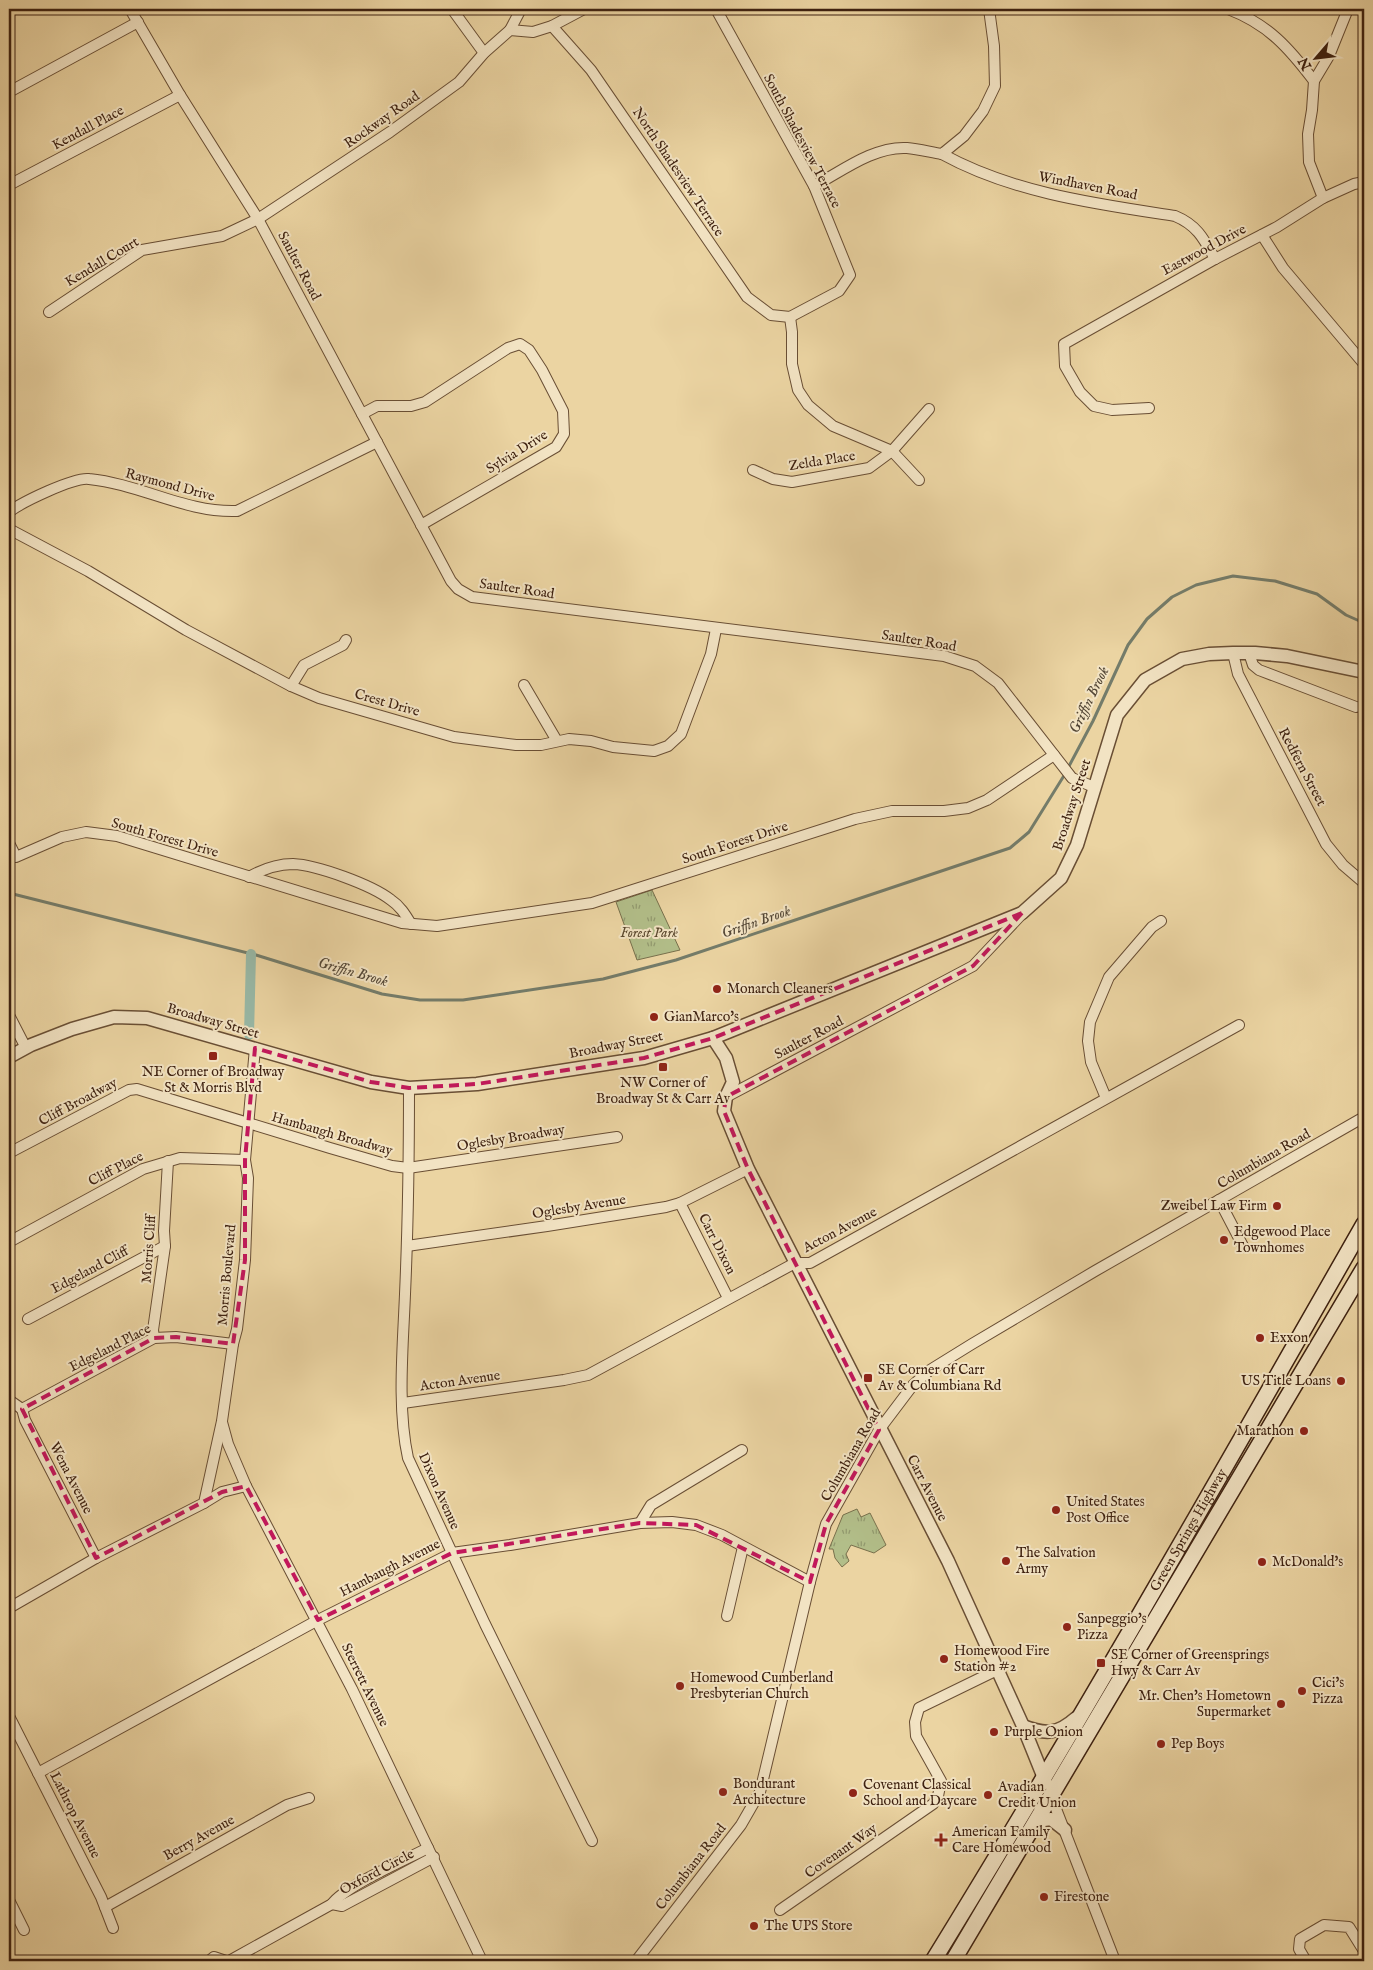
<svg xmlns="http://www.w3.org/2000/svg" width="1373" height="1970" viewBox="0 0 1373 1970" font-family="'IM FELL English',serif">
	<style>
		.park { fill: url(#park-tufts); stroke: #78704c }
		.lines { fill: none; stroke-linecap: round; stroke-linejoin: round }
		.stream { stroke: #747c6a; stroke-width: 3 }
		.canal { stroke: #98b8a6; stroke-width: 10 }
		.minor-casing { stroke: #694e34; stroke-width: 12 }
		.tertiary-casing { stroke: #694e34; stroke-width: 15 }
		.secondary-casing { stroke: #3e2110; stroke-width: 18 }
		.minor { stroke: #f2e3c3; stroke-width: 10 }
		.tertiary { stroke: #f2e3c3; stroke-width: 12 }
		.secondary { stroke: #f2e3c3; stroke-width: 15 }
		.marked { fill: none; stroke: #c2185b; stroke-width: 4; stroke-dasharray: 10 6; stroke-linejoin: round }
		.poi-dot { fill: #8f2418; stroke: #f2e3c3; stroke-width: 2 }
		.labels { text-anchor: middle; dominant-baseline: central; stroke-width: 4; stroke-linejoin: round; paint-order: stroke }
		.street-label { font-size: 14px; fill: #3e2110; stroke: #f2e3c3 }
		.park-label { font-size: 14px; font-style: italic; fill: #5b482e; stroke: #f2e3c3 }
		.poi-label { font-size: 14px; fill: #3e2110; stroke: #f2e3c3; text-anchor: start }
		.water-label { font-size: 15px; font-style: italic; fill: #544736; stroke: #f2e3c3 }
	</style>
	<defs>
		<pattern id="park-tufts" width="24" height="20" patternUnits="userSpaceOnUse" patternTransform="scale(1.25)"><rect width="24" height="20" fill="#b2be89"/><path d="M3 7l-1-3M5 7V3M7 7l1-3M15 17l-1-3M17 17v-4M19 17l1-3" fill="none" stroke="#929a6f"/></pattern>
	</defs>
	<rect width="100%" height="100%" fill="#ebd4a2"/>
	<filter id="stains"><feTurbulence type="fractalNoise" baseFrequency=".004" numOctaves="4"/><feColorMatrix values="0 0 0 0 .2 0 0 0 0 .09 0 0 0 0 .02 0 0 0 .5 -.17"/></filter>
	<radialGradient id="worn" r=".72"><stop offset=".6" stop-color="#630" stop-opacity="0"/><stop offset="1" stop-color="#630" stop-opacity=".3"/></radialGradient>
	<!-- park -->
	<g class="park">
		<path d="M 652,890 L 680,950 L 637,960 L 616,902 Z"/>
		<path d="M 857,1509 L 861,1517 L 870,1513 L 886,1545 L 874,1553 L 851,1545 L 846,1554 L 849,1561 L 842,1567 L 835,1558 L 833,1549 L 829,1549 L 843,1515 Z"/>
	</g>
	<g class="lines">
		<!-- stream -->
		<g class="stream">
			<path d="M 1068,768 L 1093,721 L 1128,645 L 1147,619 L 1172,597 L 1196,585 L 1233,576 L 1275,581 L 1317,594 L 1346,615 L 1364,623"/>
			<path d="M 9,893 L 256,955 L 382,994 L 420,1000 L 463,1000 L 603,979 L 676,960 L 1010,848 L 1029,832 L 1065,774"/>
		</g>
		<!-- canal -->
		<path class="canal" d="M 249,1035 L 251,954"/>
		<defs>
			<g id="minor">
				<path d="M 130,9 L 180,95 L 258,219 L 451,581 L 458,589 L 472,597 L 944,656 L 975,666 L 998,683 L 1072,778 L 1094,787"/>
				<path d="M 452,9 L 484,53"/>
				<path d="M 716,9 L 814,186 L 850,275 L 839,291 L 790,317"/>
				<path d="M 1228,9 C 1268,24 1289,48 1314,81"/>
				<path d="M 552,26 L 591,70 L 747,297 L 771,315 L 790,317"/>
				<path d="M 510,30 L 521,9"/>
				<path d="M 9,92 L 138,22"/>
				<path d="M 942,154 C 1013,193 1096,204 1175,216 C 1197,225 1204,239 1215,259"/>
				<path d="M 9,185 L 180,95"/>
				<path d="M 814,186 C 842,171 874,146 907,148 C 918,149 930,152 942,154 L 964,136 L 983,111 L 995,86 L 994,46 L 989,9"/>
				<path d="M 1323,198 L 1309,162 L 1308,134 L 1312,110 L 1314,81 L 1329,56 L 1348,9"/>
				<path d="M 1262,235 L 1283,268 L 1364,364"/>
				<path d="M 49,312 L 142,250 L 222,236 L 258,219 L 390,132 L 459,82 L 484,53 L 510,30 L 533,32 L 552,26 L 584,9"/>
				<path d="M 790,317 L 792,332 L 792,364 L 798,390 L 808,405 L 833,426 L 892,451 L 919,480"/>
				<path d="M 1149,408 L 1112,410 L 1094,406 L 1080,392 L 1065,366 L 1064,344 L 1215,259 L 1277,227 L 1323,198 L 1354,184 L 1364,182"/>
				<path d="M 362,414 L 377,406 L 411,406 L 425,402 L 508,348 L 520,344 L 529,350 L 542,370 L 563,411 L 564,434 L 556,447 L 421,525"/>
				<path d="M 753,470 L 773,479 L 792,482 L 869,468 L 892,451 L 929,409"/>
				<path d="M 9,512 C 22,502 74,477 89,479 C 140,484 186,513 237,511 L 377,442"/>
				<path d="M 9,529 L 88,571 L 186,630 L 291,686 L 319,698 L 454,737 L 516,745 L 541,745 L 569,739 L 591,741 L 613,747 L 654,751 L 668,746 L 681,734 L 711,654 L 716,629"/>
				<path d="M 1233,653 L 1238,674 L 1326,844 L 1343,865 L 1364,883"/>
				<path d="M 1249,653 L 1253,665 L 1259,670 L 1356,707"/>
				<path d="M 524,685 L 557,741"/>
				<path d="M 291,686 L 304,665 L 343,645 L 346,640"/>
				<path d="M 9,843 L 16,857 L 62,837 L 86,832 L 117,836 L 402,923 L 437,926 L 592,903 L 855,819 L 892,811 L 944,811 L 968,808 L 987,800 L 1054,755"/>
				<path d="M 249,877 C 263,869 277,864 293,864 C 317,865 372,885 391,900 C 400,906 405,914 411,924"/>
				<path d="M 9,1015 L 26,1048"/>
				<path d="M 409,1088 C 409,1157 408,1226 405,1294 C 403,1346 397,1408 408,1458 L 485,1624 L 592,1841"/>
				<path d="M 726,1097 L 973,966 L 1022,914"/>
				<path d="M 1106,1098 L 1091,1062 L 1088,1041 L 1090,1022 L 1109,977 L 1152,927 L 1161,921"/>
				<path d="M 9,1153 L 129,1090 L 137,1089 L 330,1148 L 392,1166 L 408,1168 L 617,1137"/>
				<path d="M 1219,1200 L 1243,1246"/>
				<path d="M 680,1203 L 728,1298"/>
				<path d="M 9,1242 L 143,1169 L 180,1158 L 245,1160"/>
				<path d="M 407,1246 L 547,1226 L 666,1207 L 680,1203 L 748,1169"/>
				<path d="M 28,1319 L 165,1246"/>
				<path d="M 154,1338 L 153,1330 L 165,1246 L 164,1231 L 168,1161"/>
				<path d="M 9,1400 L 22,1409"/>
				<path d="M 403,1403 L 564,1380 L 588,1375 L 795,1263 L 810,1263 L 1239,1025"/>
				<path d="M 22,1409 L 154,1338 L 176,1337 L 233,1344"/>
				<path d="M 22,1409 L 25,1420 L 96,1558"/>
				<path d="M 222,1422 L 228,1444 L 246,1486 L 352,1689 L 482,1961"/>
				<path d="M 204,1503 L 222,1492 L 246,1486"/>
				<path d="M 640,1523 L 651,1505 L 742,1450"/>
				<path d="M 9,1608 L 96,1558 L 204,1503 L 222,1421 L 233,1344 L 237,1329 L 245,1260 L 248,1178 L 245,1160 L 255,1048"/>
				<path d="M 727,1616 L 743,1547"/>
				<path d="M 9,1716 L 101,1897 L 113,1928"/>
				<path d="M 38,1773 L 318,1620 L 452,1553 L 510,1545 L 640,1523 L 672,1522 L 696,1525 L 722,1535 L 810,1582"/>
				<path d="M 1051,1796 L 1115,1961"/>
				<path d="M 9,1900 L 24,1930"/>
				<path d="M 332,1904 L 342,1906 L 434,1857"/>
				<path d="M 105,1907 L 287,1805 L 309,1798"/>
				<path d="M 780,1910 L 933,1804 L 938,1796 L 941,1781 L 916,1736 L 915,1722 L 919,1708 L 997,1670"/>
				<path d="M 209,1961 L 214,1957 L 226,1961"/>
				<path d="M 229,1961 L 332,1904 C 345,1886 405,1860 428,1848"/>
				<path d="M 636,1961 L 741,1825 L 760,1792 L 810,1582 L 826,1524 L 879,1430 L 913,1385 L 930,1370 L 972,1344 L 1095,1271 L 1364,1117"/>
				<path d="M 1306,1961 L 1299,1949 L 1300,1939 L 1324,1925 L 1349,1927 L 1364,1951"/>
			</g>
			<g id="tertiary">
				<path d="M 713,1038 L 726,1058 L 733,1082 L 726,1097 L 724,1111 L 748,1169 L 948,1561 L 1023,1726 L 1046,1783"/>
				<path d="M 9,1057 L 31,1045 L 72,1029 L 114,1017 L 147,1018 L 371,1082 L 409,1088 L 477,1084 L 644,1058 L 713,1038 L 1022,913 L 1061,878 L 1077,845 L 1117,715 L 1145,680 L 1182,659 L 1209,654 L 1233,653 L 1255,653 L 1287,656 L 1364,672"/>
				<path d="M 1023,1726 C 1046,1735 1058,1734 1076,1718"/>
				<path d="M 1032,1830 L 1044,1820 L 1051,1819 L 1065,1830"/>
			</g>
			<g id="secondary">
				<path id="s1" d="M 933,1961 C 1082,1719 1223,1471 1364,1224"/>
				<path d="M 953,1961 L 1364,1268"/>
			</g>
		</defs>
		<!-- minor casing -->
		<use href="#minor" class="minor-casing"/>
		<!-- tertiary casing -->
		<use href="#tertiary" class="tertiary-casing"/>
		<!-- secondary casing -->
		<use href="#secondary" class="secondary-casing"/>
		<!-- minor -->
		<use href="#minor" class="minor"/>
		<!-- tertiary -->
		<use href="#tertiary" class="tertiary"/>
		<!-- secondary -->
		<use href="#secondary" class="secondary"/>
	</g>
	<!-- marked area -->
	<path class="marked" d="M 1022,913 L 973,966 L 726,1097 L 724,1111 L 748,1169 L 879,1430 L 826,1524 L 810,1582 L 696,1525 L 640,1523 L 452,1553 L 318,1620 L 246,1486 L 222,1492 L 96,1558 L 22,1409 L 154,1338 L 176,1337 L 233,1344 L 245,1260 L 245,1160 L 255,1048 L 371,1082 L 409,1088 L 477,1084 L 644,1058 L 713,1038 Z"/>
	<!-- markers -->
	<g class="poi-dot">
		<circle cx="717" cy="989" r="5"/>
		<circle cx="654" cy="1017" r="5"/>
		<rect x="208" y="1051" width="10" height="10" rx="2.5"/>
		<rect x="658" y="1062" width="10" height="10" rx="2.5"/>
		<circle cx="1277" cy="1206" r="5"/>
		<circle cx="1224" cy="1240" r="5"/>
		<circle cx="1260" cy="1338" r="5"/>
		<rect x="863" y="1373" width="10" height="10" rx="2.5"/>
		<circle cx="1341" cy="1381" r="5"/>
		<circle cx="1304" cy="1431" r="5"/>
		<circle cx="1056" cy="1510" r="5"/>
		<circle cx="1006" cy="1561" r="5"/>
		<circle cx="1262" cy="1562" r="5"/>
		<circle cx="1067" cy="1627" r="5"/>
		<circle cx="944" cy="1659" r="5"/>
		<rect x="1096" y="1658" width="10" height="10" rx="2.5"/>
		<circle cx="680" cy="1686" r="5"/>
		<circle cx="1302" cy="1691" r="5"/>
		<circle cx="1281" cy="1704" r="5"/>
		<circle cx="994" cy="1732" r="5"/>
		<circle cx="1161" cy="1744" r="5"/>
		<circle cx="723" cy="1792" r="5"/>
		<circle cx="853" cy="1793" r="5"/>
		<circle cx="988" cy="1795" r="5"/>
		<path d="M938.5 1832.5h5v5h5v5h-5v5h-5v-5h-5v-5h5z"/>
		<circle cx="1044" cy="1897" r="5"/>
		<circle cx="754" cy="1926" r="5"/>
	</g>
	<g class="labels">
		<!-- street labels -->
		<g class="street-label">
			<text transform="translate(382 120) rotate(-35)">Rockway Road</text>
			<text transform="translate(88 128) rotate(-28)">Kendall Place</text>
			<text transform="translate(802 141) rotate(62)">South Shadesview Terrace</text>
			<text transform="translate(678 172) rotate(56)">North Shadesview Terrace</text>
			<text transform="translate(1088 186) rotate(11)">Windhaven Road</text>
			<text transform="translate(1204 250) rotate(-28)">Eastwood Drive</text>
			<text transform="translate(102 262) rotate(-31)">Kendall Court</text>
			<text transform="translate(299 266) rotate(62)">Saulter Road</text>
			<text transform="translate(517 452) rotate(-32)">Sylvia Drive</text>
			<text transform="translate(822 461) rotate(-9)">Zelda Place</text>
			<text transform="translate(170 485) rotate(15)">Raymond Drive</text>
			<text transform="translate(517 589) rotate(8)">Saulter Road</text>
			<text transform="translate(919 641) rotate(9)">Saulter Road</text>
			<text transform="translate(387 703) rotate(16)">Crest Drive</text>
			<text transform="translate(1302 767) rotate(62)">Redfern Street</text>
			<text transform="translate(1072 805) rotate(-72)">Broadway Street</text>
			<text transform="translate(165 838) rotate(16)">South Forest Drive</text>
			<text transform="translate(735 843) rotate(-18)">South Forest Drive</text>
			<text transform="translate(213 1021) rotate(16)">Broadway Street</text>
			<text transform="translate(809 1038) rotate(-28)">Saulter Road</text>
			<text transform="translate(616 1045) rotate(-11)">Broadway Street</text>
			<text transform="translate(78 1102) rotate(-28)">Cliff Broadway</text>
			<text transform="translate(332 1134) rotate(16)">Hambaugh Broadway</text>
			<text transform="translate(511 1138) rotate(-9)">Oglesby Broadway</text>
			<text transform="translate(1264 1159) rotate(-30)">Columbiana Road</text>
			<text transform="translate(116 1169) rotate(-27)">Cliff Place</text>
			<text transform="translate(579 1207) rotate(-9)">Oglesby Avenue</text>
			<text transform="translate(840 1230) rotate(-28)">Acton Avenue</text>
			<text transform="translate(717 1244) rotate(63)">Carr Dixon</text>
			<text transform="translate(149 1249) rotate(-86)">Morris Cliff</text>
			<text transform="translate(90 1270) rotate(-28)">Edgeland Cliff</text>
			<text transform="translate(227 1275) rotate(-85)">Morris Boulevard</text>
			<text transform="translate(110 1348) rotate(-27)">Edgeland Place</text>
			<text transform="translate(460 1381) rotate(-8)">Acton Avenue</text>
			<text transform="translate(851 1455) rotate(-60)">Columbiana Road</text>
			<text transform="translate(71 1478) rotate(63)">Wena Avenue</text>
			<text transform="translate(927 1488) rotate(63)">Carr Avenue</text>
			<text transform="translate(439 1491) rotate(66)">Dixon Avenue</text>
			<text stroke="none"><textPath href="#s1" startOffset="501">Green Springs Highway</textPath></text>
			<text transform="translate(390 1568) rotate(-27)">Hambaugh Avenue</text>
			<text transform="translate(365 1685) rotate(64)">Sterrett Avenue</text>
			<text transform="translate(75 1815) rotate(63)">Lathrop Avenue</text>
			<text transform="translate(199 1838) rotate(-29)">Berry Avenue</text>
			<text transform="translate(841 1851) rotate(-35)">Covenant Way</text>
			<text transform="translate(691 1867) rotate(-52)">Columbiana Road</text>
			<text transform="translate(377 1872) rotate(-28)">Oxford Circle</text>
		</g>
		<!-- park labels -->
		<g class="park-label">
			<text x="649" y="933">Forest Park</text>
		</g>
		<!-- poi labels -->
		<g class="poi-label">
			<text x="727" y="989">Monarch Cleaners</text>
			<text x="664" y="1017">GianMarco's</text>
			<text x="213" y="1072" text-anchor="middle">NE Corner of Broadway<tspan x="213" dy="16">St &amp; Morris Blvd</tspan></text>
			<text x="663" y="1083" text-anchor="middle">NW Corner of<tspan x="663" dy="16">Broadway St &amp; Carr Av</tspan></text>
			<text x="1267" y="1206" text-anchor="end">Zweibel Law Firm</text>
			<text x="1234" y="1232">Edgewood Place<tspan x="1234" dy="16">Townhomes</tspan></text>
			<text x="1270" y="1338">Exxon</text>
			<text x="878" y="1370">SE Corner of Carr<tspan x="878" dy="16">Av &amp; Columbiana Rd</tspan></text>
			<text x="1331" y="1381" text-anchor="end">US Title Loans</text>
			<text x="1294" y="1431" text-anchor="end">Marathon</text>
			<text x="1066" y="1502">United States<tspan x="1066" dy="16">Post Office</tspan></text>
			<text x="1016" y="1553">The Salvation<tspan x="1016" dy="16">Army</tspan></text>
			<text x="1272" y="1562">McDonald's</text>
			<text x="1077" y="1619">Sanpeggio's<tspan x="1077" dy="16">Pizza</tspan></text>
			<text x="954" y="1651">Homewood Fire<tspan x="954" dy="16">Station #2</tspan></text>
			<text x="1111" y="1655">SE Corner of Greensprings<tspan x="1111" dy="16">Hwy &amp; Carr Av</tspan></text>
			<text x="690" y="1678">Homewood Cumberland<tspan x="690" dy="16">Presbyterian Church</tspan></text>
			<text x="1312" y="1683">Cici's<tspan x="1312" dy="16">Pizza</tspan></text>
			<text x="1271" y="1696" text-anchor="end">Mr. Chen's Hometown<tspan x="1271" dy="16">Supermarket</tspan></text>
			<text x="1004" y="1732">Purple Onion</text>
			<text x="1171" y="1744">Pep Boys</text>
			<text x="733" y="1784">Bondurant<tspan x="733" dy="16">Architecture</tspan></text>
			<text x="863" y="1785">Covenant Classical<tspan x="863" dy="16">School and Daycare</tspan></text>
			<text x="998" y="1787">Avadian<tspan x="998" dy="16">Credit Union</tspan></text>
			<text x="952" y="1832">American Family<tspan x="952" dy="16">Care Homewood</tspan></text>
			<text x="1054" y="1897">Firestone</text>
			<text x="764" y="1926">The UPS Store</text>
		</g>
		<!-- water labels -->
		<g class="water-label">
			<text transform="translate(1089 700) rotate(-64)">Griffin Brook</text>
			<text transform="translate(756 922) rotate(-19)">Griffin Brook</text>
			<text transform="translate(353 972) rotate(16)">Griffin Brook</text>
		</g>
	</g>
	<!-- margin -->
	<rect width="1373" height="1970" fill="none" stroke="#ebd4a2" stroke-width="30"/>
	<rect x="10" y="10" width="1353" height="1950" fill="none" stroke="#3e2110" stroke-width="2.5"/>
	<rect x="15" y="15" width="1343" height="1940" fill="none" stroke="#3e2110"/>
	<!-- north arrow -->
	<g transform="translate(1316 58) rotate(242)" stroke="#f2e3c3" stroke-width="4" paint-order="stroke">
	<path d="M0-4L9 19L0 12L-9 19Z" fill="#3e2110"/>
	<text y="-8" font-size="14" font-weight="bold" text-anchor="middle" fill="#3e2110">N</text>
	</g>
	<rect width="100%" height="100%" filter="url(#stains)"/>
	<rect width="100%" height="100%" fill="url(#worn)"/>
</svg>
